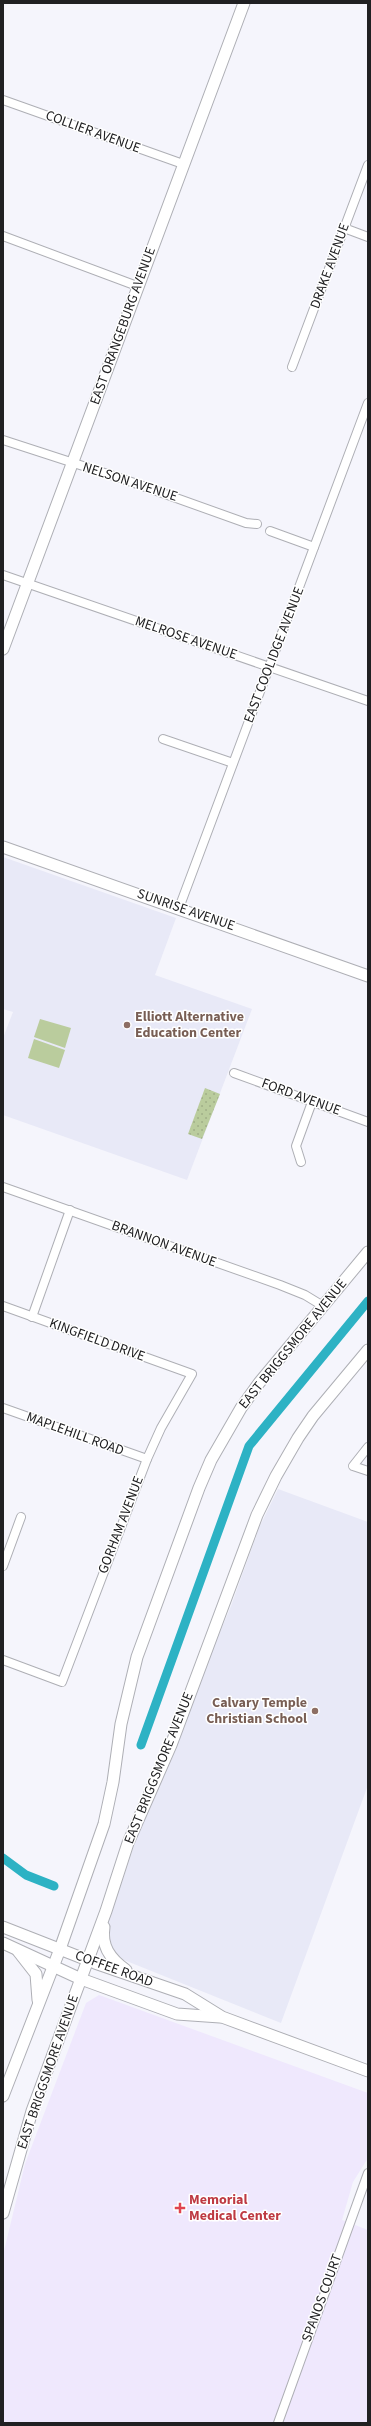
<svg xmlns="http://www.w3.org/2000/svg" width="371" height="2426" viewBox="0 0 371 2426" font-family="'Source Sans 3',sans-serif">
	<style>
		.built { fill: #e8e9f7 }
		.medical { fill: #efe8fd }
		.park { fill: url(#park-dots) }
		.pitch { fill: #bacc9d }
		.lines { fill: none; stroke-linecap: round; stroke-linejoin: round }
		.canal { stroke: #2db2c4; stroke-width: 9 }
		.street-casing { stroke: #aeafb5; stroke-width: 10 }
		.secondary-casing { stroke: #aeafb5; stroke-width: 13 }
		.street { stroke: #fff; stroke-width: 8 }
		.secondary { stroke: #fff; stroke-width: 11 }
		.education-dot { fill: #8d6e63; stroke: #fff; stroke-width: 1.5 }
		.health-dot { fill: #e0444e; stroke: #fff; stroke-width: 1.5 }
		.labels { text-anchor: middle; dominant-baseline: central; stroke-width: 3; stroke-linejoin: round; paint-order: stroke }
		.street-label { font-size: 14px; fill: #202022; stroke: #fff }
		.education-label { font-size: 14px; font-weight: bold; fill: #785e54; stroke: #fff; text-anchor: start }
		.health-label { font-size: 14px; font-weight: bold; fill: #be3a42; stroke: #fff; text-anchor: start }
	</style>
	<defs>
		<pattern id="park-dots" width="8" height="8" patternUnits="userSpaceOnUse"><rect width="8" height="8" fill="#bacc9d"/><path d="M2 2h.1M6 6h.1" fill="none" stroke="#a0af87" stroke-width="1.8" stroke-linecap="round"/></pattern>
	</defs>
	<rect width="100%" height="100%" fill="#f5f5fc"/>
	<!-- built -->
	<g class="built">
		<path d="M 3,857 L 176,918 L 155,975 L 252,1009 L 187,1180 L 3,1115 L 3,1038 L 13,1012 L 3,1009 Z"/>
		<path d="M 278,1489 L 368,1522 L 368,1785 L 281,2023 L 114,1956 L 104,1934 L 152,1793 L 231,1606 L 259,1528 Z"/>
	</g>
	<!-- medical -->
	<path class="medical" d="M 99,1995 L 368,2093 L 368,2158 L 353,2182 L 342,2220 L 368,2230 L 368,2423 L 3,2423 L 3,2255 L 25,2164 L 86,2003 Z"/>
	<!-- park -->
	<path class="park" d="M 205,1088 L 220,1094 L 202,1139 L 188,1134 Z"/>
	<!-- pitch -->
	<g class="pitch">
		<path d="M 40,1019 L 71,1028 L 65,1048 L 34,1037 Z"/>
		<path d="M 34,1039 L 65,1050 L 59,1068 L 28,1058 Z"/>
	</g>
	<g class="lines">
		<!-- canal -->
		<g class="canal">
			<path d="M 141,1745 L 249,1446 L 368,1301"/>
			<path d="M 3,1858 L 26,1875 L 54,1886"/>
		</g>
		<defs>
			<g id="street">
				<path d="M 3,100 L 183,164"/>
				<path d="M 344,228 L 368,237"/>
				<path d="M 3,236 L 137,286"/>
				<path d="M 292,367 L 368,165"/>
				<path d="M 3,440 L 123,479 L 246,523 L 257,524"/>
				<path d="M 270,531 L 314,547"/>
				<path d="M 3,575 L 368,701"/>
				<path d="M 163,739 L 233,763"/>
				<path d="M 179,908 L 368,403"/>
				<path d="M 234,1073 L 368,1122"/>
				<path d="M 301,1162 L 296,1146 L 312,1102"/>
				<path d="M 3,1187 L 280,1285 L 305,1295 L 323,1306"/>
				<path d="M 3,1306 L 192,1374 L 161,1428 L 147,1459 L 62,1682 L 3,1660"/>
				<path d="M 32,1317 L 70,1210"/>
				<path d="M 3,1408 L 147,1459"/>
				<path d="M 368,1447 L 353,1466 L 368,1471"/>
				<path d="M 3,1566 L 21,1517"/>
				<path d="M 278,2423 L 368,2173"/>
			</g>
			<g id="secondary">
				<path d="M 3,649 L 244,3"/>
				<path d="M 3,847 L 368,976"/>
				<path d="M 3,1927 L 95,1963 L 185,1994 L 222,2017 L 368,2071"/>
				<path d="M 104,1927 C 101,1946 110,1959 126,1970"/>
				<path d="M 3,1943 L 81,1979 L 177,2014 L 220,2017"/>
				<path d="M 18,1951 L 36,1974 L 38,2000"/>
				<path d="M 3,2096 L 60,1949 L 104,1824 L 113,1782 L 121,1724 L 137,1657 L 199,1488 L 211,1460 L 241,1408 L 259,1383 L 368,1252"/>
				<path d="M 3,2213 L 32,2111 L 106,1911 L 128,1843 L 171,1745 L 257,1515 L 276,1476 L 298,1438 L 313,1416 L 368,1350"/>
			</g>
		</defs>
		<!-- street casing -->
		<use href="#street" class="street-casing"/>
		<!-- secondary casing -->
		<use href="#secondary" class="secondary-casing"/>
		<!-- street -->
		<use href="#street" class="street"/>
		<!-- secondary -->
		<use href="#secondary" class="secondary"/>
	</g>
	<!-- markers -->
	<g class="education-dot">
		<circle cx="127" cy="1025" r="4"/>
		<circle cx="315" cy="1711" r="4"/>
	</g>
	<path class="health-dot" d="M178 2202h4v4h4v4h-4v4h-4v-4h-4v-4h4z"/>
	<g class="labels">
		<!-- street labels -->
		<g class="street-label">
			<text transform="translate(93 132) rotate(20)">COLLIER AVENUE</text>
			<text transform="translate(330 266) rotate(-70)">DRAKE AVENUE</text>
			<text transform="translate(123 326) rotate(-70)">EAST ORANGEBURG AVENUE</text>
			<text transform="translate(130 482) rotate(18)">NELSON AVENUE</text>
			<text transform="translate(186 638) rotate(19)">MELROSE AVENUE</text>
			<text transform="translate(274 655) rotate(-69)">EAST COOLIDGE AVENUE</text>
			<text transform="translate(186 910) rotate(19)">SUNRISE AVENUE</text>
			<text transform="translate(301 1097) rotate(20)">FORD AVENUE</text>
			<text transform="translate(164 1244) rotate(20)">BRANNON AVENUE</text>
			<text transform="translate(97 1340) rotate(20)">KINGFIELD DRIVE</text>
			<text transform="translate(293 1344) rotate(-51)">EAST BRIGGSMORE AVENUE</text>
			<text transform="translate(75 1434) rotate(20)">MAPLEHILL ROAD</text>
			<text transform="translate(121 1525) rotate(-69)">GORHAM AVENUE</text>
			<text transform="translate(159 1768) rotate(-68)">EAST BRIGGSMORE AVENUE</text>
			<text transform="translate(114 1969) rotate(20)">COFFEE ROAD</text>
			<text transform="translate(48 2072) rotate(-71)">EAST BRIGGSMORE AVENUE</text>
			<text transform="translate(322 2298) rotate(-70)">SPANOS COURT</text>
		</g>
		<!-- education labels -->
		<g class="education-label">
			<text x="135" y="1017">Elliott Alternative<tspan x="135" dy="16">Education Center</tspan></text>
			<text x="307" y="1703" text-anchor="end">Calvary Temple<tspan x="307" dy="16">Christian School</tspan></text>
		</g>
		<!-- health labels -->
		<g class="health-label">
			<text x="189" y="2200">Memorial<tspan x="189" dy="16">Medical Center</tspan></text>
		</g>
	</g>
	<!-- border -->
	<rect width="371" height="2426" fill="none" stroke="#202022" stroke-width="8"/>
</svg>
